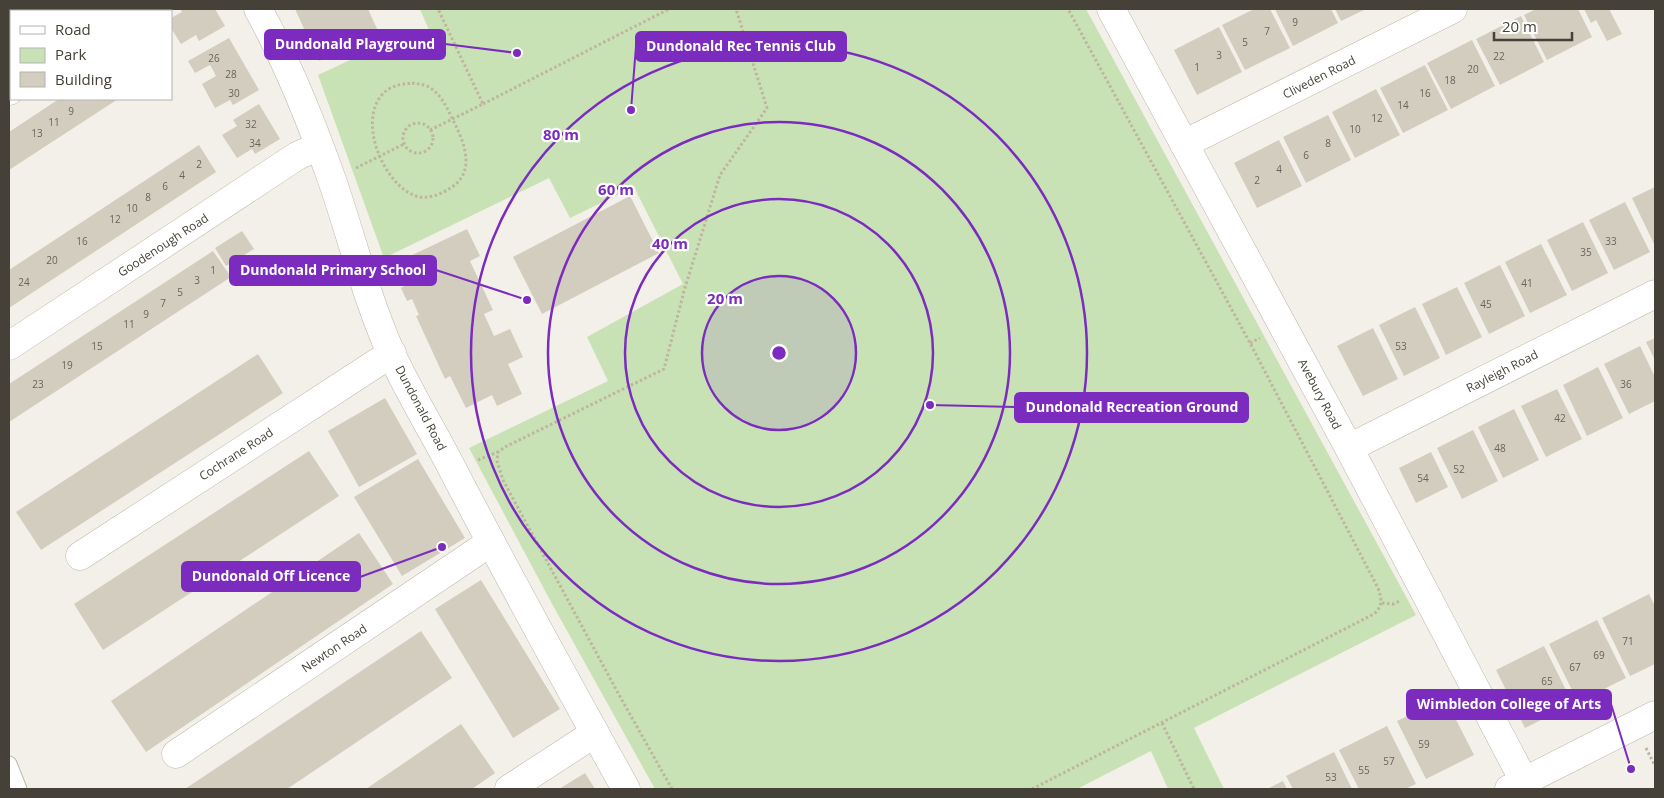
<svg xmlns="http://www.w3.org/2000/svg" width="1664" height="798" viewBox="0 0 1664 798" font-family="'Open Sans',sans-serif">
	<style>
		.green { fill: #c9e2b5 }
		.building { fill: #d3cdbf }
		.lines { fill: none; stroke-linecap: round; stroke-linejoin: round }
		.service-casing { stroke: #bdb8ac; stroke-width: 17 }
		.minor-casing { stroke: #bdb8ac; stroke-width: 29 }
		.path { stroke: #bdb59f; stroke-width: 3; stroke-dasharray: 2.5 2.5; stroke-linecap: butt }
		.service { stroke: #fff; stroke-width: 15 }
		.minor { stroke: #fff; stroke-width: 28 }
		.ring { fill: none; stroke: #7b2cbf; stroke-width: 2.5 }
		.labels { text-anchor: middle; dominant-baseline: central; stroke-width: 4.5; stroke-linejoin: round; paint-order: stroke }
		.number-label { font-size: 10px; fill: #68645a }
		.street-label { font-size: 12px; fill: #454138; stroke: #fff }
		.centre { fill: #7b2cbf; stroke: #fff; stroke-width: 2.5 }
		.ring-label { font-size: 15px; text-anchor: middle; font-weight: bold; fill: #7b2cbf; stroke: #fff; stroke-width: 4.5; stroke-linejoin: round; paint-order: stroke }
		.leader { fill: none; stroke: #7b2cbf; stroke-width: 2 }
		.callout-dot { fill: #7b2cbf; stroke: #fff; stroke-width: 2 }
		.callout { fill: #7b2cbf; stroke: #7b2cbf; stroke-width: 2 }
		.callout-label { font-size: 14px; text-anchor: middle; font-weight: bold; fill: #fff }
	</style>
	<rect width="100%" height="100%" fill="#f2f0e8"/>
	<!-- green -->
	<path class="green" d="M 420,9 L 1086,9 L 1416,615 L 1194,728 L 1224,789 L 1168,789 L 1151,751 L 1077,789 L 655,789 L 551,602 L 469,448 L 608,381 L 587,337 L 683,284 L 634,187 L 570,218 L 549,178 L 384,258 L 318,75 L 376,48 L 379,53 L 429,30 Z"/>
	<!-- building -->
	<g class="building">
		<path d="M 12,9 L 70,9 L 66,11 L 11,11 L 11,48 L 9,50 L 9,11 Z"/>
		<path d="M 180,9 L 215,9 L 225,26 L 199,41 L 196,35 L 181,44 L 171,28 L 171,18 L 182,12 Z"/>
		<path d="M 295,9 L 368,9 L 382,40 L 355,52 L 353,46 L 319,61 Z"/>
		<path d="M 1254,9 L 1270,9 L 1290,48 L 1245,70 L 1222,25 Z"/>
		<path d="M 1275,9 L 1331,9 L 1338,23 L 1293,46 Z"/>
		<path d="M 1335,9 L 1366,9 L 1341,21 Z"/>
		<path d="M 1536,9 L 1578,9 L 1592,37 L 1547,60 L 1524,15 Z"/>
		<path d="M 1584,9 L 1609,9 L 1622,34 L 1607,41 L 1596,20 L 1591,23 Z"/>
		<path d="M 1521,16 L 1544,62 L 1500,85 L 1476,39 Z"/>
		<path d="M 1219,27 L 1242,72 L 1197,95 L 1174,50 Z"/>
		<path d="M 229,38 L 259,90 L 233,105 L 230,100 L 215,108 L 202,84 L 216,76 L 213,70 L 210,65 L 195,73 L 188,61 Z"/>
		<path d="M 1472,40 L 1495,86 L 1451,109 L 1427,63 Z"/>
		<path d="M 1425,65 L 1448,110 L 1403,133 L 1380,88 Z"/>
		<path d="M 1376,89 L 1400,135 L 1355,158 L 1332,112 Z"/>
		<path d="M 59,99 L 118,99 L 9,170 L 9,132 Z"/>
		<path d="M 259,104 L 280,139 L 255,154 L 252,149 L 237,158 L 222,135 L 237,126 L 233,120 Z"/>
		<path d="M 1328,115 L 1351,160 L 1306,183 L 1283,137 Z"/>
		<path d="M 1279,140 L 1302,186 L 1257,208 L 1234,163 Z"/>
		<path d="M 199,145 L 216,172 L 9,308 L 9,270 Z"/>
		<path d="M 1655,187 L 1655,246 L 1632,198 Z"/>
		<path d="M 630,196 L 659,253 L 542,314 L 513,257 Z"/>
		<path d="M 1625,202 L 1650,252 L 1614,270 L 1589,220 Z"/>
		<path d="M 1583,222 L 1608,273 L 1572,291 L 1547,240 Z"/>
		<path d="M 467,229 L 480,256 L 470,261 L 493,310 L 484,314 L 494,336 L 510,329 L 523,357 L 508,364 L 522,394 L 497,406 L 492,395 L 466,408 L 450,376 L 445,379 L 416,316 L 419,315 L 412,299 L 407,301 L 401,288 L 406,285 L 400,273 L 410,268 L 406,258 Z"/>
		<path d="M 242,231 L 254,249 L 226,266 L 215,248 Z"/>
		<path d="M 1541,244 L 1567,295 L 1530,313 L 1505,262 Z"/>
		<path d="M 213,251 L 231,277 L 9,422 L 9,384 Z"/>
		<path d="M 1500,265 L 1525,316 L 1489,334 L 1464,283 Z"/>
		<path d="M 1457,287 L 1482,337 L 1446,355 L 1422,304 Z"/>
		<path d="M 1415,307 L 1440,358 L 1404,376 L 1379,325 Z"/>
		<path d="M 1373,328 L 1398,379 L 1363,396 L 1337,346 Z"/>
		<path d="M 1655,338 L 1655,360 L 1646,342 Z"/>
		<path d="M 1640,346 L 1655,377 L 1655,401 L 1629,414 L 1604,364 Z"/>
		<path d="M 258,354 L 283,393 L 41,550 L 16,512 Z"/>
		<path d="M 1598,367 L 1623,418 L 1587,436 L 1563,385 Z"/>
		<path d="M 1557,389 L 1582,439 L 1546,457 L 1521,406 Z"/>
		<path d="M 385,398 L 417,454 L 359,487 L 328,431 Z"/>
		<path d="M 1514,409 L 1539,460 L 1503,478 L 1478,427 Z"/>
		<path d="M 1473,430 L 1498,481 L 1462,499 L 1437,448 Z"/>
		<path d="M 309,451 L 339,496 L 103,650 L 74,604 Z"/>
		<path d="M 1431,452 L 1448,487 L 1416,503 L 1399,468 Z"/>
		<path d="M 418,459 L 465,538 L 402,576 L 354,497 Z"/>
		<path d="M 359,533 L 393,584 L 146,752 L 111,701 Z"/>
		<path d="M 481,580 L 560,709 L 513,738 L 435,609 Z"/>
		<path d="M 1649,594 L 1655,606 L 1655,664 L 1630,676 L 1602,618 Z"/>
		<path d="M 1597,620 L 1626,678 L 1578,702 L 1549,644 Z"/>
		<path d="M 421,631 L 452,678 L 290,787 L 286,789 L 185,789 Z"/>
		<path d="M 1544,646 L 1573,704 L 1525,728 L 1496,670 Z"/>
		<path d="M 1445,698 L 1474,755 L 1426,779 L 1397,721 Z"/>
		<path d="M 461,724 L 495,773 L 472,789 L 366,789 Z"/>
		<path d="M 1387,726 L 1416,784 L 1405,789 L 1359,789 L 1339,750 Z"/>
		<path d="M 1334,752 L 1352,789 L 1293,789 L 1286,776 Z"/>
		<path d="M 585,773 L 595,789 L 559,789 Z"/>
		<path d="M 1283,781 L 1287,789 L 1267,789 Z"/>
	</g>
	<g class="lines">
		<defs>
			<path id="service" d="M 9,764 L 19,789"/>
			<g id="minor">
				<path d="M 258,9 C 288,63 311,121 332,180 C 352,238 366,297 391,353 C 410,395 435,434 456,476 C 511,581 568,685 626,789"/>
				<path d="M 1111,9 L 1349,448 L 1524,781"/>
				<path d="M 131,11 L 134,9"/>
				<path d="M 9,91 L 11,89"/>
				<path d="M 1184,144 L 1453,9"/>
				<path d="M 9,346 L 297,156 L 319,146"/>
				<path d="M 1349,448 L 1655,294"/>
				<path d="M 80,556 L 392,353"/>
				<path d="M 176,754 L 491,542"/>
				<path d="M 509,789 L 595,733"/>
				<path d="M 1509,789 L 1655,715"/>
			</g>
		</defs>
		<!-- service casing -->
		<use href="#service" class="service-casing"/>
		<!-- minor casing -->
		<use href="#minor" class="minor-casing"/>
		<!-- path -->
		<g class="path">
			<path d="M 412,83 C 417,84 422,84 427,86 C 441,93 447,108 454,122 C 464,142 476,171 452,187 C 442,194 428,200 416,196 C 385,186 358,124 381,96 C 389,86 400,84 412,83 Z"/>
			<path d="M 483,104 L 669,9"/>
			<circle cx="418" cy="138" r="15"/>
			<path d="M 430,130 L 483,104 L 438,9"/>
			<path d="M 356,168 L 404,144"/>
			<path d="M 1250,343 L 1260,338"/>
			<path d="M 478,460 L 498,452"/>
			<path d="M 1382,603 L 1393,604 L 1400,601"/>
			<path d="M 1162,723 L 1194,789"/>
			<path d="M 1646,748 L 1655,766"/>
			<path d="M 672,789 L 618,693 L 503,480 L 497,461 L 498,452 L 505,447 L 664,369 L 684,291 L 720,175 L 767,108 L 736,9"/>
			<path d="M 1032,789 L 1374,614 C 1383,606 1382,599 1378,588 L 1250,343 L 1068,9"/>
		</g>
		<!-- service -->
		<use href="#service" class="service"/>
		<!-- minor -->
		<use href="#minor" class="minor"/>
	</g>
	<!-- distance rings -->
	<circle cx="779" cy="353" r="77" fill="#7b2cbf" fill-opacity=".12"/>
	<g class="ring">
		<circle cx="779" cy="353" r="77"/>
		<circle cx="779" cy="353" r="154"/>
		<circle cx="779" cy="353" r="231"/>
		<circle cx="779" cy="353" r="308"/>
	</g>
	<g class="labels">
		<!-- number labels -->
		<g class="number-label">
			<text x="1295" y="22">9</text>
			<text x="1267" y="31">7</text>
			<text x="1245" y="42">5</text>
			<text x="1219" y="55">3</text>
			<text x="1499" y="56">22</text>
			<text x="214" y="58">26</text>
			<text x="1197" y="67">1</text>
			<text x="1473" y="69">20</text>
			<text x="231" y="74">28</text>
			<text x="1450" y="80">18</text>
			<text x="234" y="93">30</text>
			<text x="1425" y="93">16</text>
			<text x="1403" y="105">14</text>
			<text x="71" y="111">9</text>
			<text x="1377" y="118">12</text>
			<text x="54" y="122">11</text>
			<text x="251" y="124">32</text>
			<text x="1355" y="129">10</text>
			<text x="37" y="133">13</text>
			<text x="255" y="143">34</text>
			<text x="1328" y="143">8</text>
			<text x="1306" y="155">6</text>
			<text x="199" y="164">2</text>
			<text x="1279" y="169">4</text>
			<text x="182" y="175">4</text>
			<text x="1257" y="180">2</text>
			<text x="165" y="186">6</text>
			<text x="148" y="197">8</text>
			<text x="132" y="208">10</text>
			<text x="115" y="219">12</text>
			<text x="82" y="241">16</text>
			<text x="1611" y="241">33</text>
			<text x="1586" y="252">35</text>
			<text x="52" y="260">20</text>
			<text x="213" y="270">1</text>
			<text x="197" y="280">3</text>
			<text x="24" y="282">24</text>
			<text x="1527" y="283">41</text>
			<text x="180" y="292">5</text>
			<text x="163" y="303">7</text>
			<text x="1486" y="304">45</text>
			<text x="146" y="314">9</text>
			<text x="129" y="324">11</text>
			<text x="97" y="346">15</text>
			<text x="1401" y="346">53</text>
			<text x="67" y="365">19</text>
			<text x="38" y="384">23</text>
			<text x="1626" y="384">36</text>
			<text x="1560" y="418">42</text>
			<text x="1500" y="448">48</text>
			<text x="1459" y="469">52</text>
			<text x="1423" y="478">54</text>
			<text x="1628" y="641">71</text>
			<text x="1599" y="655">69</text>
			<text x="1575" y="667">67</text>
			<text x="1547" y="681">65</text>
			<text x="1424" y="744">59</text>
			<text x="1389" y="761">57</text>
			<text x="1364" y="770">55</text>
			<text x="1331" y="777">53</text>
		</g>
		<!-- street labels -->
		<g class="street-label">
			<text transform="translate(1319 77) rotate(-27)">Cliveden Road</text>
			<text transform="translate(163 245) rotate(-33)">Goodenough Road</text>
			<text transform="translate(1502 371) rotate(-27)">Rayleigh Road</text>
			<text transform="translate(1320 394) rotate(62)">Avebury Road</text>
			<text transform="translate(421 408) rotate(62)">Dundonald Road</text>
			<text transform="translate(236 454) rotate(-33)">Cochrane Road</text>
			<text transform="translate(334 648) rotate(-34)">Newton Road</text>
		</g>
	</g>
	<circle cx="779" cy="353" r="8" class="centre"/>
	<g class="ring-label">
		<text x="561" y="140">80 m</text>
		<text x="616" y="195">60 m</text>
		<text x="670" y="249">40 m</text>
		<text x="725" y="304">20 m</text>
	</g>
	<!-- callouts -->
	<path class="leader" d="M517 53L445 44M631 110L636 46M527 300L436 270M930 405L1015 407M442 547L360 577M1631 769L1611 704"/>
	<g class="callout-dot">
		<circle cx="517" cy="53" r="5"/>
		<circle cx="631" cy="110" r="5"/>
		<circle cx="527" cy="300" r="5"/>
		<circle cx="930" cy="405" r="5"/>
		<circle cx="442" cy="547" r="5"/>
		<circle cx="1631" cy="769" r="5"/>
	</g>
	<g class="callout">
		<rect x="265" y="30" width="180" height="29" rx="5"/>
		<rect x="636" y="32" width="210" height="29" rx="5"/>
		<rect x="230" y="256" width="206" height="29" rx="5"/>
		<rect x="1015" y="393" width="233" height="29" rx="5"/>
		<rect x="182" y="562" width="178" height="29" rx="5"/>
		<rect x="1407" y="690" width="204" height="29" rx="5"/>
	</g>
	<g class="callout-label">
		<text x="355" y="49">Dundonald Playground</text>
		<text x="741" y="51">Dundonald Rec Tennis Club</text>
		<text x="333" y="275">Dundonald Primary School</text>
		<text x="1132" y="412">Dundonald Recreation Ground</text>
		<text x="271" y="581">Dundonald Off Licence</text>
		<text x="1509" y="709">Wimbledon College of Arts</text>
	</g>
	<!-- border -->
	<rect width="1664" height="798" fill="none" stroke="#454138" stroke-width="20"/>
	<!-- legend -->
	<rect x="10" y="10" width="162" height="90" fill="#ffffff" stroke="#b5b3af"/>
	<rect x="20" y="26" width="25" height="8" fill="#ffffff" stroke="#b5b3af"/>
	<text x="55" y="35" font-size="15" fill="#454138">Road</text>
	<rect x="20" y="48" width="25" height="15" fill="#c9e2b5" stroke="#b5b3af"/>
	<text x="55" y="60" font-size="15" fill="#454138">Park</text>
	<rect x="20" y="72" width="25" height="15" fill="#d3cdbf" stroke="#b5b3af"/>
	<text x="55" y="85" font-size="15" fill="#454138">Building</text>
	<!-- scale -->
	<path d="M1494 32v8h78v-8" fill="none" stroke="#454138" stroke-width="2.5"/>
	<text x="1502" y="32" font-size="15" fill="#454138" stroke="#ffffff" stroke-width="4" paint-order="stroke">20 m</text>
</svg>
